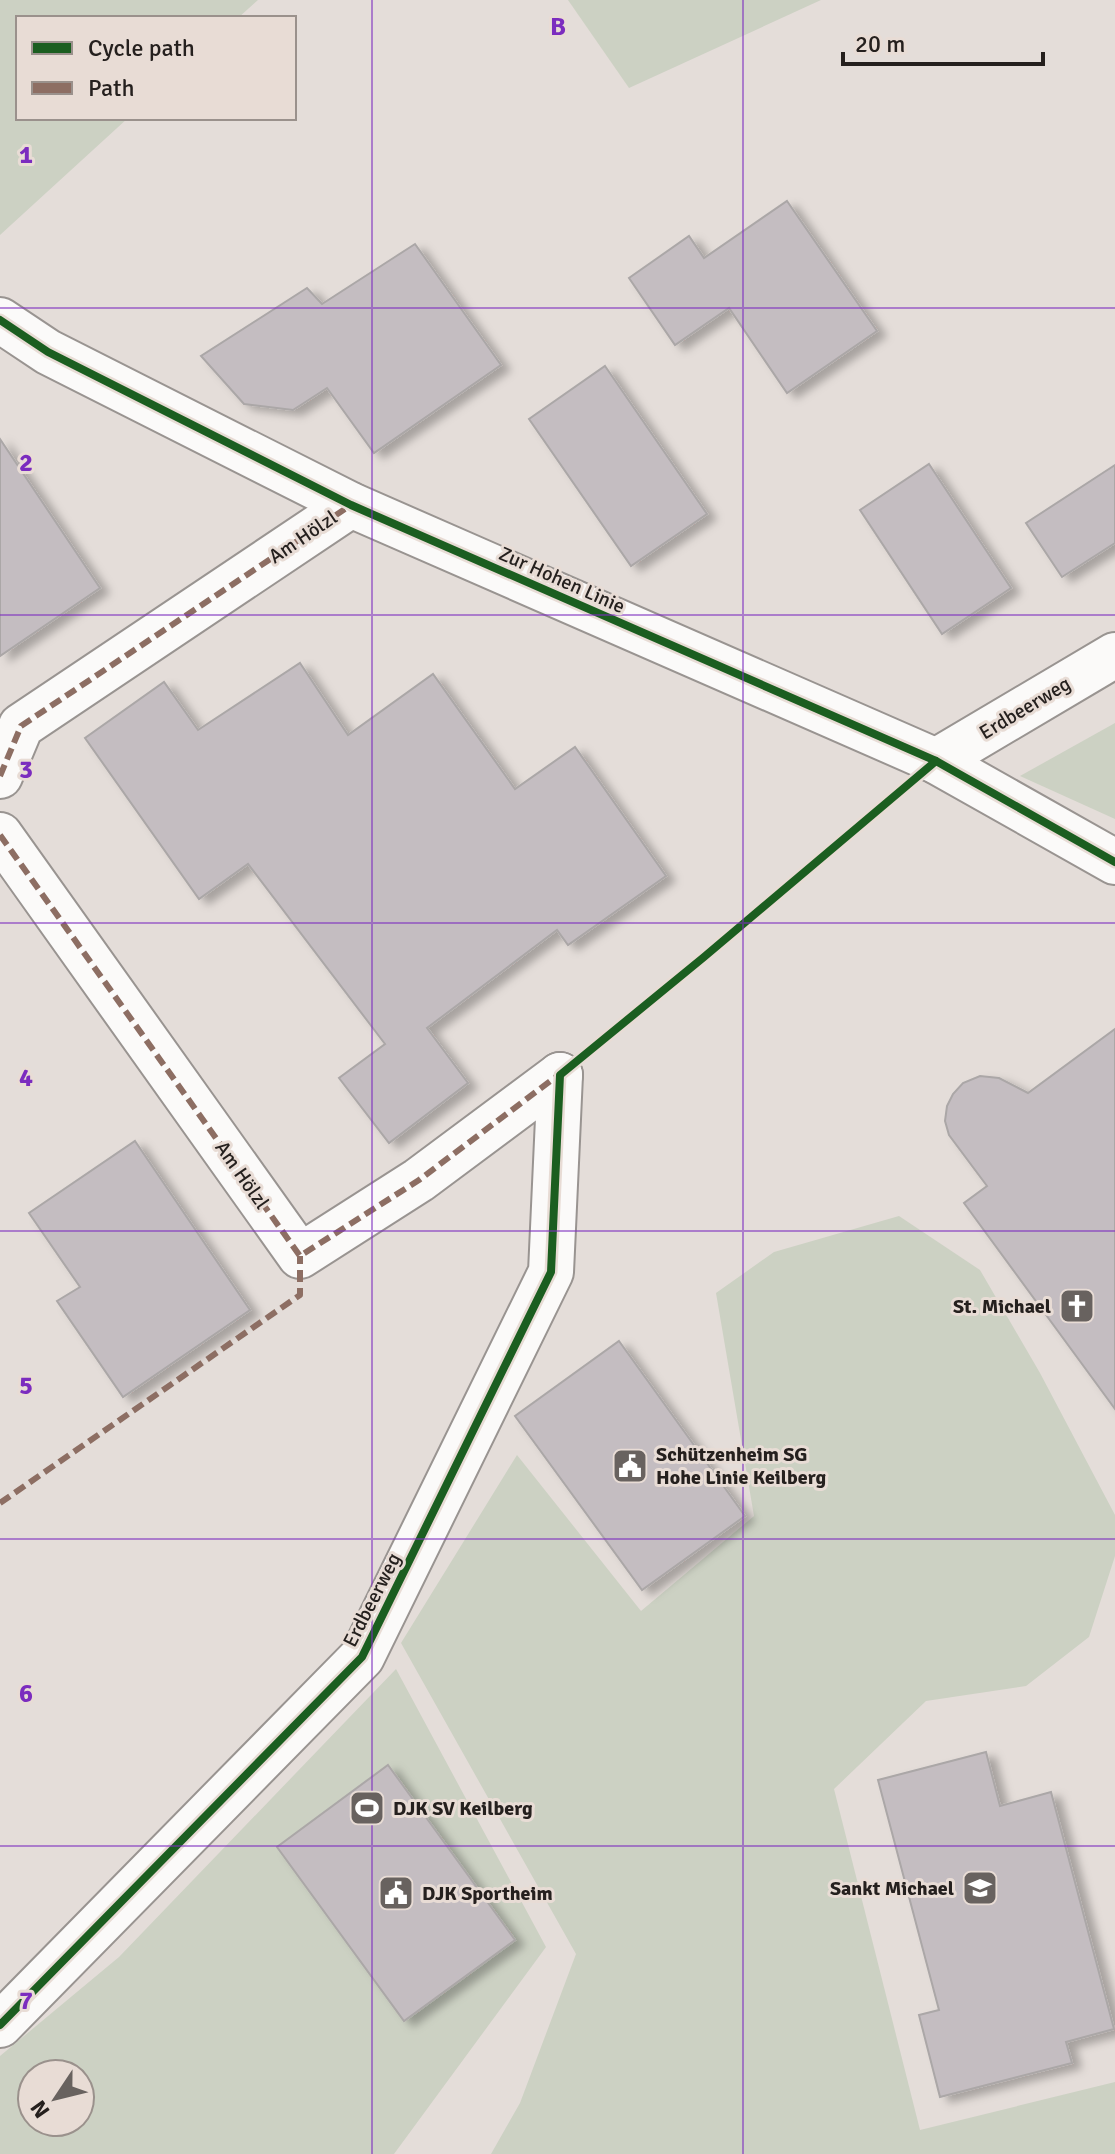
<svg xmlns="http://www.w3.org/2000/svg" width="1115" height="2154" viewBox="0 0 1115 2154" font-family="Signika,sans-serif">
	<style>
		.green { fill: #ccd1c3; fill-rule: evenodd }
		.building { fill: #c4bdc1; stroke: #aba7a7; stroke-width: 2; filter: url(#shadow) }
		.lines { fill: none; stroke-linecap: round; stroke-linejoin: round }
		.street-casing { stroke: #999491; stroke-width: 48 }
		.street { stroke: #fbfaf9; stroke-width: 44 }
		.quiet { stroke: #8d6e63; stroke-width: 6; stroke-dasharray: 12 6; stroke-linecap: butt }
		.cycleway-casing { stroke: #e8dcd5; stroke-width: 13 }
		.cycleway { stroke: #1b5e20; stroke-width: 8 }
		.grid { fill: none; stroke: #7b2cbf; stroke-width: 2; stroke-opacity: 0.55 }
		.labels { text-anchor: middle; dominant-baseline: central; stroke-width: 6; stroke-linejoin: round; paint-order: stroke }
		.street-label { font-size: 20px; fill: #25201e; stroke: #e8dcd5 }
		.poi-label { font-size: 20px; font-weight: bold; fill: #25201e; stroke: #e8dcd5; text-anchor: start }
		.grid-label { font-size: 26px; text-anchor: middle; font-weight: bold; fill: #7b2cbf; stroke: #e8dcd5; stroke-width: 6; stroke-linejoin: round; paint-order: stroke }
	</style>
	<defs>
		<filter id="shadow"><feDropShadow dx="9" dy="5" stdDeviation="4" flood-color="#0004"/></filter>
	</defs>
	<rect width="100%" height="100%" fill="#e4ddd9"/>
	<!-- green -->
	<g class="green">
		<path d="M 0,0 L 258,0 L 238,18 L 18,18 L 18,118 L 128,118 L 0,235 Z"/>
		<path d="M 568,0 L 821,0 L 629,88 Z"/>
		<path d="M 1115,723 L 1115,819 L 1020,776 Z"/>
		<path d="M 899,1216 L 980,1270 L 1040,1373 L 1115,1515 L 1115,1556 L 1089,1637 L 1026,1686 L 926,1701 L 834,1789 L 920,2130 L 1115,2082 L 1115,2154 L 491,2154 L 520,2103 L 576,1954 L 401,1643 L 517,1455 L 641,1611 L 754,1516 L 716,1293 L 774,1252 Z"/>
		<path d="M 396,1669 L 546,1947 L 394,2154 L 0,2154 L 0,2056 L 119,1957 ZM 32,2074 L 80,2074 L 80,2122 L 32,2122 Z"/>
	</g>
	<!-- building -->
	<g class="building">
		<path d="M 787,201 L 877,331 L 787,393 L 729,308 L 675,345 L 629,278 L 689,236 L 704,258 Z"/>
		<path d="M 415,244 L 501,365 L 374,453 L 327,388 L 293,410 L 244,404 L 201,356 L 307,288 L 322,304 Z"/>
		<path d="M 605,366 L 707,514 L 631,566 L 529,419 Z"/>
		<path d="M 0,439 L 100,588 L 0,656 Z"/>
		<path d="M 929,464 L 1011,588 L 942,634 L 860,510 Z"/>
		<path d="M 1115,465 L 1115,543 L 1062,577 L 1026,523 Z"/>
		<path d="M 300,663 L 348,735 L 433,674 L 515,789 L 575,747 L 666,876 L 568,945 L 557,930 L 427,1028 L 468,1083 L 389,1143 L 339,1078 L 385,1044 L 248,864 L 199,899 L 85,738 L 164,682 L 198,730 Z"/>
		<path d="M 1115,1029 L 1115,1409 L 964,1203 L 987,1186 L 949,1135 L 945,1121 L 947,1106 L 953,1094 L 963,1083 L 980,1076 L 999,1078 L 1028,1093 Z"/>
		<path d="M 135,1141 L 250,1310 L 123,1397 L 57,1301 L 80,1287 L 29,1213 Z"/>
		<path d="M 619,1341 L 745,1516 L 642,1590 L 515,1416 Z"/>
		<path d="M 986,1752 L 1000,1806 L 1051,1792 L 1114,2029 L 1066,2042 L 1072,2063 L 940,2097 L 919,2015 L 939,2010 L 878,1780 Z"/>
		<path d="M 388,1765 L 515,1940 L 404,2021 L 277,1847 Z"/>
	</g>
	<g class="lines">
		<defs>
			<g id="street">
				<path d="M 0,320 L 48,352 L 351,505 L 936,761 L 1115,862"/>
				<path d="M 936,761 L 1115,655"/>
				<path d="M 0,776 L 21,726 L 351,505"/>
				<path d="M 0,835 L 300,1256 L 419,1180 L 560,1075"/>
				<path d="M 0,2025 L 362,1657 L 551,1272 L 560,1075"/>
			</g>
		</defs>
		<!-- street casing -->
		<use href="#street" class="street-casing"/>
		<!-- street -->
		<use href="#street" class="street"/>
		<!-- quiet -->
		<g class="quiet">
			<path d="M 0,776 L 21,726 L 351,505"/>
			<path d="M 0,835 L 300,1256 L 419,1180 L 561,1073"/>
			<path d="M 0,1503 L 300,1295 L 300,1256"/>
		</g>
		<defs>
			<g id="cycleway">
				<path d="M 0,320 L 48,352 L 351,505 L 936,761 L 1115,862"/>
				<path d="M 0,2025 L 362,1657 L 551,1272 L 560,1075 L 704,957 L 936,761"/>
			</g>
		</defs>
		<!-- cycleway casing -->
		<use href="#cycleway" class="cycleway-casing"/>
		<!-- cycleway -->
		<use href="#cycleway" class="cycleway"/>
	</g>
	<!-- grid -->
	<path class="grid" d="M 372,0 L 372,2154M 743,0 L 743,2154M 0,308 L 1115,308M 0,615 L 1115,615M 0,923 L 1115,923M 0,1231 L 1115,1231M 0,1539 L 1115,1539M 0,1846 L 1115,1846"/>
	<!-- icons -->
	<defs>
		<symbol id="church-square" viewBox="-11 -11 22 22"><rect x="-9" y="-9" width="18" height="18" rx="4" fill="#68625f" stroke="#e8dcd5"/><path d="M-1.2-6h2.4v3.5h3.3v2.4h-3.3V6h-2.4V-.1h-3.3v-2.4h3.3Z" fill="#fff"/></symbol>
		<symbol id="civic-square" viewBox="-11 -11 22 22"><rect x="-9" y="-9" width="18" height="18" rx="4" fill="#68625f" stroke="#e8dcd5"/><path d="M-.6-6.5H3V-4.5H.6V-3L4-1V1h2V6H-6V1h2V-1L-.6-3ZM-1.2 2.5V6h2.4V2.5Z" fill="#fff"/></symbol>
		<symbol id="stadium-square" viewBox="-11 -11 22 22"><rect x="-9" y="-9" width="18" height="18" rx="4" fill="#68625f" stroke="#e8dcd5"/><path d="M0-5a6.5 5 0 1 0 0 10a6.5 5 0 1 0 0-10ZM-3.5-1.8h7v3.6h-7Z" fill="#fff"/></symbol>
		<symbol id="school-square" viewBox="-11 -11 22 22"><rect x="-9" y="-9" width="18" height="18" rx="4" fill="#68625f" stroke="#e8dcd5"/><path d="M0-5L7-2L0 1L-7-2ZM-4 1L0 2.5L4 1V4Q0 6-4 4Z" fill="#fff"/></symbol>
	</defs>
	<g fill-rule="evenodd">
		<use href="#church-square" x="1057" y="1286" width="40" height="40"/>
		<use href="#civic-square" x="610" y="1446" width="40" height="40"/>
		<use href="#stadium-square" x="347" y="1788" width="40" height="40"/>
		<use href="#school-square" x="960" y="1868" width="40" height="40"/>
		<use href="#civic-square" x="376" y="1873" width="40" height="40"/>
	</g>
	<g class="labels">
		<!-- street labels -->
		<g class="street-label">
			<text transform="translate(303 537) rotate(-34)">Am Hölzl</text>
			<text transform="translate(562 580) rotate(24)">Zur Hohen Linie</text>
			<text transform="translate(1025 708) rotate(-31)">Erdbeerweg</text>
			<text transform="translate(242 1175) rotate(55)">Am Hölzl</text>
			<text transform="translate(372 1600) rotate(-63)">Erdbeerweg</text>
		</g>
		<!-- poi labels -->
		<g class="poi-label">
			<text x="1051" y="1306" text-anchor="end">St. Michael</text>
			<text x="656" y="1454">Schützenheim SG<tspan x="656" dy="23">Hohe Linie Keilberg</tspan></text>
			<text x="393" y="1808">DJK SV Keilberg</text>
			<text x="954" y="1888" text-anchor="end">Sankt Michael</text>
			<text x="422" y="1893">DJK Sportheim</text>
		</g>
	</g>
	<g class="grid-label">
		<text x="558" y="35">B</text>
		<text x="26" y="163">1</text>
		<text x="26" y="471">2</text>
		<text x="26" y="778">3</text>
		<text x="26" y="1086">4</text>
		<text x="26" y="1394">5</text>
		<text x="26" y="1702">6</text>
		<text x="26" y="2009">7</text>
	</g>
	<!-- legend -->
	<rect x="16" y="16" width="280" height="104" fill="#e8dcd5" stroke="#9a918c" stroke-width="2"/>
	<rect x="32" y="42" width="40" height="12" fill="#1b5e20" stroke="#9a918c" stroke-width="2"/>
	<text x="88" y="56" font-size="24" fill="#25201e">Cycle path</text>
	<rect x="32" y="82" width="40" height="12" fill="#8d6e63" stroke="#9a918c" stroke-width="2"/>
	<text x="88" y="96" font-size="24" fill="#25201e">Path</text>
	<!-- north arrow -->
	<g transform="translate(56 2098) rotate(235)"><circle r="38" fill="#e8dcd5" stroke="#9a918c" stroke-width="2"/>
	<path d="M0-6L14 30L0 20L-14 30Z" fill="#68625f"/>
	<text y="-12" font-size="22" font-weight="bold" text-anchor="middle" fill="#25201e">N</text>
	</g>
	<!-- scale -->
	<path d="M843 52v12h200v-12" fill="none" stroke="#25201e" stroke-width="4"/>
	<text x="855" y="52" font-size="24" fill="#25201e" stroke="#e8dcd5" stroke-width="6" paint-order="stroke">20 m</text>
</svg>
